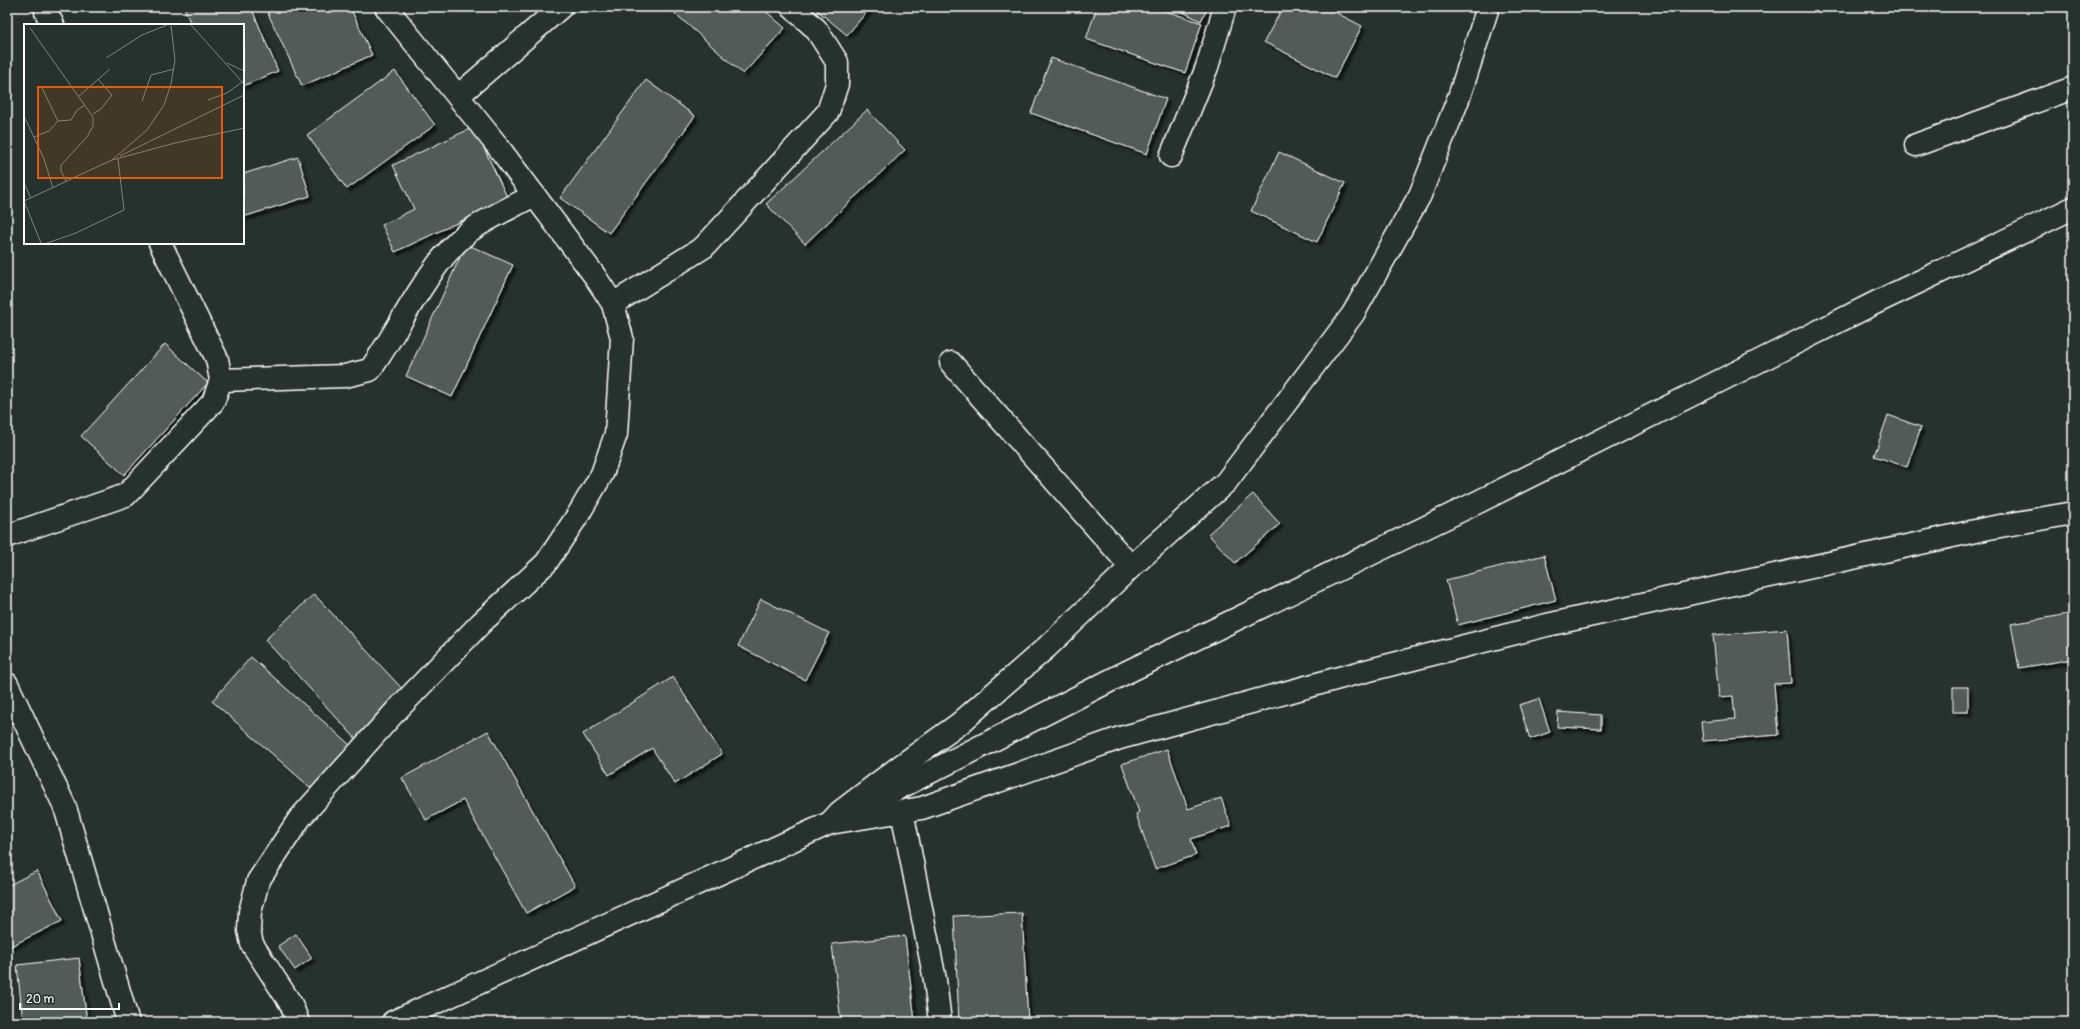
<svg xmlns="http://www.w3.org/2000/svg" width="2080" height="1029" viewBox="0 0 2080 1029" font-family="Pangolin,sans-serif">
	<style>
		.building { fill: #515c57; stroke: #fff; filter: url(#shadow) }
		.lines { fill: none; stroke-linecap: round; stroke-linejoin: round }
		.minor-casing { stroke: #fff; stroke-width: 25 }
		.major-casing { stroke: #fff; stroke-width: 25 }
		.minor { stroke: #26332d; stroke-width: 22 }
		.major { stroke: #26332d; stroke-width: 22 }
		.inset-road { fill: none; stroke: #7d8581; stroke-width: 1 }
		.view { fill: #e8590c; fill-opacity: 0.15; stroke: #e8590c; stroke-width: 2 }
		.inset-edge { fill: none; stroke: #fff; stroke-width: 2 }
	</style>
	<defs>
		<filter id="shadow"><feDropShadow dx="3.5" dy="3.5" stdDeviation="1" flood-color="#0009"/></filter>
	</defs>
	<rect width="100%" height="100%" fill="#26332d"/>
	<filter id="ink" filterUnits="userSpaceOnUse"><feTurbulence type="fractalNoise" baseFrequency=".025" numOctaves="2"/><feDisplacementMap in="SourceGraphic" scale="8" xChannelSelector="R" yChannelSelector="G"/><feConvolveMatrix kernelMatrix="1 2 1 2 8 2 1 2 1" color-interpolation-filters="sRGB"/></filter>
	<g filter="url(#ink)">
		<!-- building -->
		<g class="building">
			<path d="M 184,7 L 251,7 L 278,71 L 243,86 L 243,25 L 191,25 Z"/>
			<path d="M 265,7 L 350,7 L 372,55 L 302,86 Z"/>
			<path d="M 668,7 L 761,7 L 785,28 L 743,74 Z"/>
			<path d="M 813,7 L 871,7 L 847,35 Z"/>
			<path d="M 1097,7 L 1154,7 L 1202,23 L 1185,73 L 1086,39 Z"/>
			<path d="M 1173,7 L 1208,7 L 1201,21 Z"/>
			<path d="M 1283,7 L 1325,7 L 1362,26 L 1335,78 L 1264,42 Z"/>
			<path d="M 1051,58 L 1166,99 L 1147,154 L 1031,113 Z"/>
			<path d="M 395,71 L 435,125 L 347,189 L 307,135 Z"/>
			<path d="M 646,80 L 695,116 L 609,233 L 560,198 Z"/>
			<path d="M 867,110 L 905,150 L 805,244 L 766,204 Z"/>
			<path d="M 474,127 L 508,199 L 395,252 L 382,225 L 414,209 L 393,165 Z"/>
			<path d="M 1279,152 L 1345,183 L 1317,242 L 1251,211 Z"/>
			<path d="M 298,157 L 310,196 L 243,217 L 243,174 Z"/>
			<path d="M 466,244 L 513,265 L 452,397 L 406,376 Z"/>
			<path d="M 165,344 L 208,383 L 124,475 L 81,436 Z"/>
			<path d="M 1888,415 L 1921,427 L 1907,467 L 1874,456 Z"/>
			<path d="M 1253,494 L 1280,524 L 1235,563 L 1208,534 Z"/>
			<path d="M 1544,555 L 1556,600 L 1458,625 L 1446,580 Z"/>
			<path d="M 314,594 L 408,695 L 358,741 L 265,640 Z"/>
			<path d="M 761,599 L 829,633 L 805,680 L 738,646 Z"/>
			<path d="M 2069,614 L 2073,635 L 2073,659 L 2019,668 L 2011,624 Z"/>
			<path d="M 1787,629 L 1791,683 L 1774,684 L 1778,735 L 1703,741 L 1701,722 L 1735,719 L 1733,696 L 1719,697 L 1713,635 Z"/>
			<path d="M 251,657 L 351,746 L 312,789 L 212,701 Z"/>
			<path d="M 673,677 L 722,754 L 675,784 L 652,748 L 609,775 L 583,734 Z"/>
			<rect x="1953" y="687" width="15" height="25"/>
			<path d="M 1539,699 L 1550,732 L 1530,739 L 1519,705 Z"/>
			<path d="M 1558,712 L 1601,715 L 1601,729 L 1557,727 Z"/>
			<path d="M 488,731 L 575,886 L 526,913 L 463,800 L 426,820 L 402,778 Z"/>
			<path d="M 1167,749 L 1188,809 L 1221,798 L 1231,826 L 1191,839 L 1196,855 L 1155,869 L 1136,814 L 1139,812 L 1122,764 Z"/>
			<path d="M 37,871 L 62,921 L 7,948 L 7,886 Z"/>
			<path d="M 1022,913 L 1028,1022 L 959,1022 L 954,916 Z"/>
			<path d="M 296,934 L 312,958 L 295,970 L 278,946 Z"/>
			<path d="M 905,936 L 915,1022 L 841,1022 L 832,944 Z"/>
			<path d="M 79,958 L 87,1022 L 23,1022 L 17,965 Z"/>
		</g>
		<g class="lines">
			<defs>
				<g id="minor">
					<path d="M 46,12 L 53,25"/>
					<path d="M 458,96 L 561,7"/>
					<path d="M 1916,145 L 2073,88"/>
					<path d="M 1171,156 L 1207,67 L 1225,7"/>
					<path d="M 613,304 L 704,247 L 828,112 L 837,84 L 837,62 L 816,29 L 792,7"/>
					<path d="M 951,363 L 1131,567"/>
					<path d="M 221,380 L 345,376 L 370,370 C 401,327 427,266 467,233 C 483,220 515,206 534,195"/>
					<path d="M 7,536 L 126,495 L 213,402 L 221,380 L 217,359 L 160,243"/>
					<path d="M 7,684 L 65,807 L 128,1022"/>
					<path d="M 902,811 L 935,980 L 940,1022"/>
					<path d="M 298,1022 L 291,1004 L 252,944 L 249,930 L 250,912 L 258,881 L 300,818 L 394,713 L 481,623 L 546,563 L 578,515 L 602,474 L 616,434 L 622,338 L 613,304 L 594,275 L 496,144 L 386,7"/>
					<path d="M 393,1022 L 830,823 L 1125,673 L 1478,502 L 1877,302 L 2073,208"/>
				</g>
				<g id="major">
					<path d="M 830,823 L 922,808 L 1120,738 L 1350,675 L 1547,625 L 1989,528 L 2073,513"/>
					<path d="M 830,823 L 840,812 L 898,768 L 959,724 L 1047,647 L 1131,567 L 1226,482 L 1353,314 L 1420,195 L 1459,97 L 1488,7"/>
				</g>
			</defs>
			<!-- minor casing -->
			<use href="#minor" class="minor-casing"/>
			<!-- major casing -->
			<use href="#major" class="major-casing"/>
			<!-- minor -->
			<use href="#minor" class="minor"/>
			<!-- major -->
			<use href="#major" class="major"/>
		</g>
	</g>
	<!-- overview -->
	<g transform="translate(24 24)">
		<rect width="220" height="220" fill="#26332d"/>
		<path class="inset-road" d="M 167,1 L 220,60M 6,4 L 69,93 L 69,102 L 63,113 L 37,141 L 37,147 L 42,157M 82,34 L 118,11 L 143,1M 203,39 L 220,47M 55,72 L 86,45M 184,76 L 203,69 L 218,58M 118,77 L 127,51 L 150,45M 69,90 L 77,85 L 88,71 L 74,55M 0,92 L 20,135 L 29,164M 34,97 L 47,96 L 53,86 L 61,81M 10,113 L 25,107 L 34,97 L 18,64M 96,132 L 220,71M 88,136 L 123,106 L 140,81 L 147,60 L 151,36 L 147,1M 88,136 L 151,119 L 220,104M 0,159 L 7,174M 0,177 L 90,135M 0,177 L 17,219M 23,219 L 52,209 L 100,186 L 94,135"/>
		<path class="view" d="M 14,63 L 198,63 L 198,154 L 14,154 Z"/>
		<rect width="220" height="220" class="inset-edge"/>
	</g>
	<!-- margin -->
	<rect width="2080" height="1029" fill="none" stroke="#26332d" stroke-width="24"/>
	<rect x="12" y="12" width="2056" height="1005" fill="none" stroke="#fff" stroke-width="1.5" filter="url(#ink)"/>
	<!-- scale -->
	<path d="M20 1003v6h99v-6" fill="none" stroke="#ffffff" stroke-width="2"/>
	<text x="26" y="1003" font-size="12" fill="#ffffff" stroke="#26332d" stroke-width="3" paint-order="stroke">20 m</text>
</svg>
